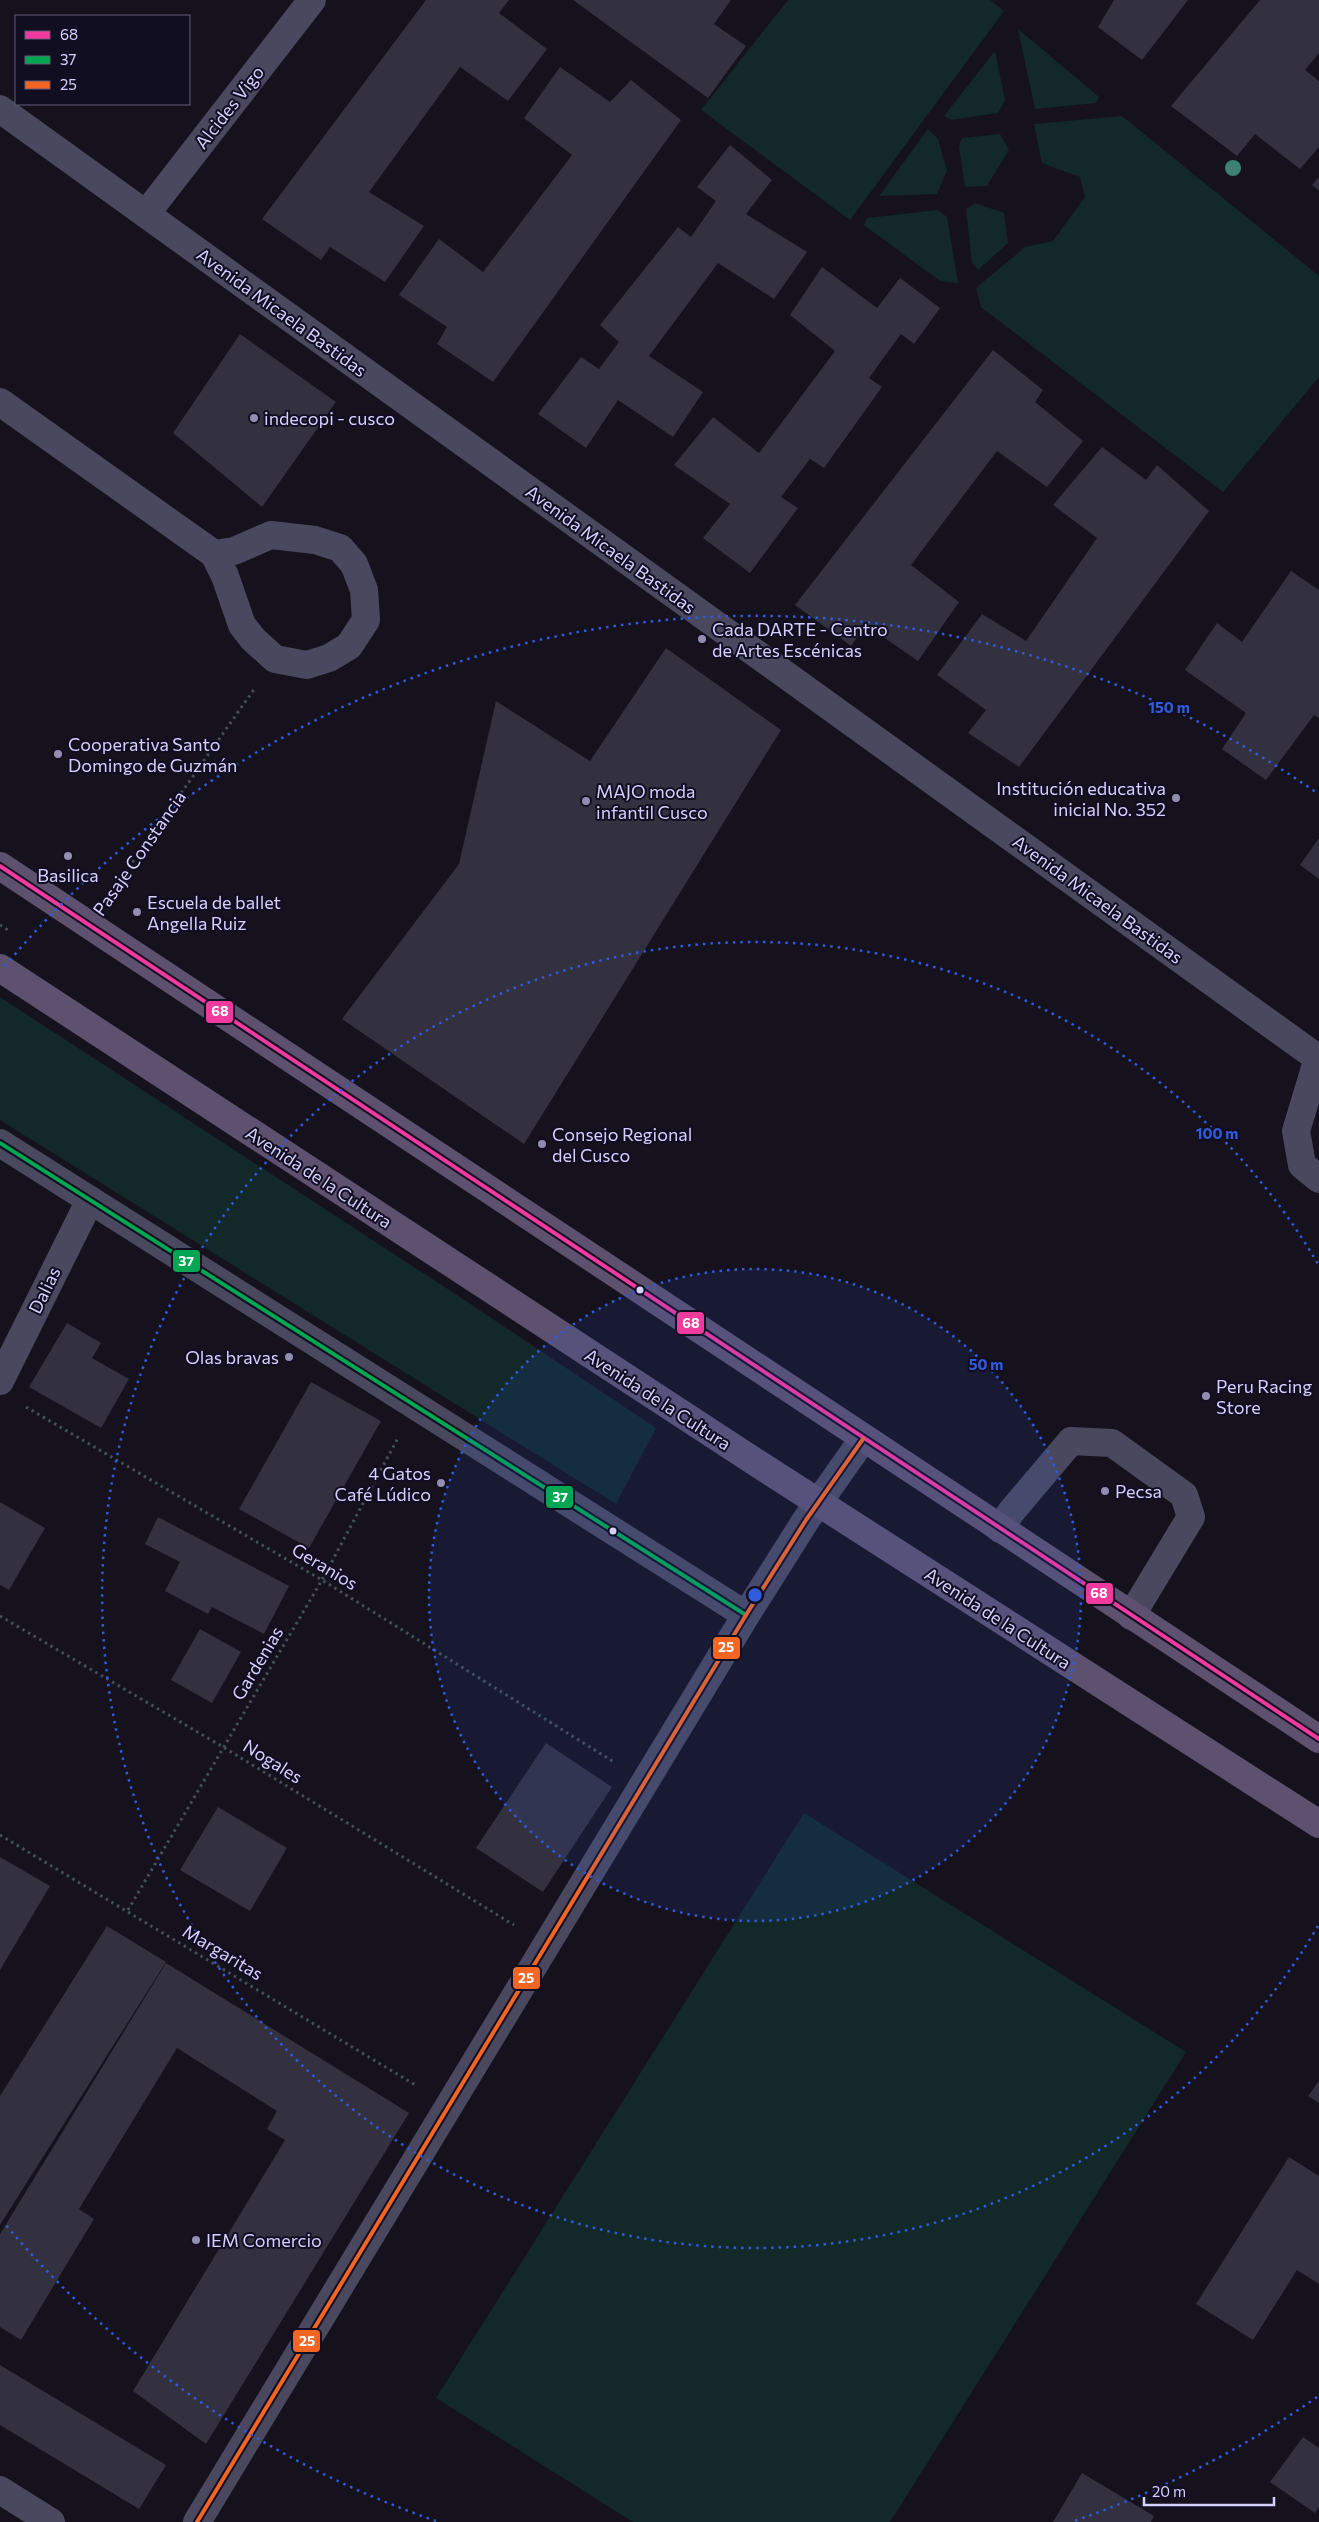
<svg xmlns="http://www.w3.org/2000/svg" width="1319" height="2522" viewBox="0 0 1319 2522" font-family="Commissioner,sans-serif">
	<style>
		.green { fill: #122829 }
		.building { fill: #33303f }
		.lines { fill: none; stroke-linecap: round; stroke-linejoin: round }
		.path { stroke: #444f5c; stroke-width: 3; stroke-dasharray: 2.5 4; stroke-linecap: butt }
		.minor { stroke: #49485e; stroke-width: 28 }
		.major { stroke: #5d516f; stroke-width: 28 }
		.bus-1-casing { stroke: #120e22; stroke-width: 8 }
		.bus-2-casing { stroke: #120e22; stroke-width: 8 }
		.bus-3-casing { stroke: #120e22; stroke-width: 8 }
		.bus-1 { stroke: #f13a9d; stroke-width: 4 }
		.bus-2 { stroke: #00a651; stroke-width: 4 }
		.bus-3 { stroke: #f26522; stroke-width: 4 }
		.tree { fill: #3d8176 }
		.ring { fill: none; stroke: #305bdc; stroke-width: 2.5; stroke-dasharray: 2.5 5 }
		.poi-dot { fill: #928eaf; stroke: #120e22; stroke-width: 2 }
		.bus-dot { fill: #d6d0fe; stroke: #120e22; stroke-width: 2 }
		.labels { text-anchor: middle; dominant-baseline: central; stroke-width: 4; stroke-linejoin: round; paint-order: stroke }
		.street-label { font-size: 18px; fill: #d6d0fe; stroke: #120e22 }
		.poi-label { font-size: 18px; fill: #d6d0fe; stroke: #120e22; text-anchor: start }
		.centre { fill: #305bdc; stroke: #120e22; stroke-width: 2.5 }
		.ring-label { font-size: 15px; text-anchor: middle; font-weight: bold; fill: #305bdc; stroke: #120e22; stroke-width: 4; stroke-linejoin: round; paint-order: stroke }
		.line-badge { stroke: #120e22; stroke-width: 2 }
		.badge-label { font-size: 14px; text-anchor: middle; font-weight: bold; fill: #fff }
	</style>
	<rect width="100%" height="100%" fill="#15121d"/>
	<!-- green -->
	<g class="green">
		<path d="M 788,0 L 990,0 L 1004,11 L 850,220 L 701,110 Z"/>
		<path d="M 1018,29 L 1099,97 L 1096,103 L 1035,109 Z"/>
		<path d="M 995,51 L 1005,100 L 998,113 L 951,120 L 944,116 Z"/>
		<path d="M 1122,116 L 1319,276 L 1319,377 L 1223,492 L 981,307 L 976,288 L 1025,247 L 1053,241 L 1085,197 L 1080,177 L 1042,163 L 1034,124 Z"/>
		<path d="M 928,129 L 938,139 L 947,171 L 937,194 L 879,196 Z"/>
		<path d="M 1000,134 L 1009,150 L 987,186 L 965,187 L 959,146 L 962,138 Z"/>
		<path d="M 975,203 L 1004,213 L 1008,243 L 978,270 L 972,263 L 966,209 Z"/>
		<path d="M 938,210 L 947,217 L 958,283 L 940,281 L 864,225 L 867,218 Z"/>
		<path d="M 0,997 L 460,1297 L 656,1428 L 616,1504 L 0,1120 Z"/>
		<path d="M 804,1813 L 1186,2052 L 890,2522 L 633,2522 L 436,2398 Z"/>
	</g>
	<!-- building -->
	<g class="building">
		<path d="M 426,0 L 509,0 L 499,13 L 547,49 L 508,101 L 460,67 L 369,192 L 424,226 L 385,282 L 330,247 L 321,260 L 262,219 Z"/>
		<path d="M 573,0 L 731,0 L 714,24 L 746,46 L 708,98 Z"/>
		<path d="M 1114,0 L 1188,0 L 1142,60 L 1098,27 Z"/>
		<path d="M 1260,0 L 1319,0 L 1319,53 L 1305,70 L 1319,81 L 1319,147 L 1300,169 L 1255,134 L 1237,156 L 1171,106 Z"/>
		<path d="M 560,67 L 610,102 L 631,80 L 681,120 L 493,382 L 437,344 L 447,327 L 399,295 L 439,239 L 483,272 L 572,155 L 524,118 Z"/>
		<path d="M 730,145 L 772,180 L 746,214 L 807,252 L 774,299 L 718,263 L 649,356 L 703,392 L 673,437 L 618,400 L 586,448 L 538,414 L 581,357 L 599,369 L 619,342 L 600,325 L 678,227 L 691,237 L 716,201 L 697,187 Z"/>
		<path d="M 1319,177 L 1319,191 L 1312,185 Z"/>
		<path d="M 822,267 L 877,308 L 900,278 L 940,308 L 914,344 L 901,334 L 869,378 L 882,387 L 824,468 L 810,459 L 781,497 L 798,508 L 750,573 L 703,538 L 730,504 L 674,465 L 713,417 L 759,453 L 835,351 L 790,315 Z"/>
		<path d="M 240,334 L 336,402 L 262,507 L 173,433 Z"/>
		<path d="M 993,350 L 1043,390 L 1035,402 L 1083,441 L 1047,487 L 997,451 L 911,565 L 959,602 L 918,661 L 866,625 L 851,646 L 795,605 Z"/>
		<path d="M 1102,447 L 1146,480 L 1157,465 L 1209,511 L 1019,767 L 968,733 L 986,710 L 937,675 L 982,614 L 1026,641 L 1097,538 L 1053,505 Z"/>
		<path d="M 1291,571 L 1319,590 L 1319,718 L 1314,715 L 1266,780 L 1222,749 L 1246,713 L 1185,670 L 1217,623 L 1242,642 Z"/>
		<path d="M 666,648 L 781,730 L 524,1144 L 342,1019 L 459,864 L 496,701 L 590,761 Z"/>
		<path d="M 1319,838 L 1319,879 L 1300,865 Z"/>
		<path d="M 67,1323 L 101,1343 L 92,1358 L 129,1379 L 101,1428 L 29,1387 Z"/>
		<path d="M 311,1382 L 381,1421 L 309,1548 L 239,1509 Z"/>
		<path d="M 0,1502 L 45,1528 L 9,1590 L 0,1585 Z"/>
		<path d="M 158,1517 L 289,1586 L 264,1634 L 212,1607 L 208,1614 L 165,1591 L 180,1562 L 145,1544 Z"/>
		<path d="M 200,1629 L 241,1652 L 212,1703 L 171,1680 Z"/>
		<path d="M 546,1743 L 612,1787 L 543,1892 L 476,1848 Z"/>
		<path d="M 218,1807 L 287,1848 L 250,1911 L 180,1870 Z"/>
		<path d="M 0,1857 L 50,1886 L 0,1970 Z"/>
		<path d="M 107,1926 L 166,1962 L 0,2225 L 0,2096 Z"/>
		<path d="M 166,1963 L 409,2113 L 206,2444 L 133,2391 L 285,2140 L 267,2129 L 277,2111 L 177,2048 L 79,2209 L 94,2219 L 21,2340 L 0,2327 L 0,2234 Z"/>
		<path d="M 1319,2081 L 1319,2103 L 1308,2096 Z"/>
		<path d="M 1289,2157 L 1319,2176 L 1319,2284 L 1297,2270 L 1253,2340 L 1196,2304 Z"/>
		<path d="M 0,2365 L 166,2465 L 139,2509 L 0,2425 Z"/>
		<path d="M 1303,2437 L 1319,2448 L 1319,2507 L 1315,2513 L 1270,2482 Z"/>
		<path d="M 1082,2473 L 1154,2516 L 1151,2522 L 1053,2522 Z"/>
	</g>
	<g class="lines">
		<!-- path -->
		<g class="path">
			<path d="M 110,894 L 255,688"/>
			<path d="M 0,925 L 8,930"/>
			<path d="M 26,1407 L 322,1580 L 614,1762"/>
			<path d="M 0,1616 L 223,1747 L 514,1925"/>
			<path d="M 0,1835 L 417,2086"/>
			<path d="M 128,1910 L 322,1580 L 398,1438"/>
		</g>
		<!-- minor -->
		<g class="minor">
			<path d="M 0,109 L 1319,1059"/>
			<path d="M 146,214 L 312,0"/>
			<path d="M 0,402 L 214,554 L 225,576 L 242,625 L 253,639 L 275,659 L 307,665 L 329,658 L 349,646 L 366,620 L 364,590 L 354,564 L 340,548 L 315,540 L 271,535 L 234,551 L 214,554"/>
			<path d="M 1318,1058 L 1296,1131 L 1302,1165 L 1319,1179"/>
			<path d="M 0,1143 L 746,1615"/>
			<path d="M 0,1381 L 90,1200"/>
			<path d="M 1000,1529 L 1011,1512 L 1071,1441 L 1112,1443 L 1184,1495 L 1191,1517 L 1131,1616"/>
			<path d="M 0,2490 L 51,2522"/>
			<path d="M 197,2522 L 746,1615 L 806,1520 L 863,1439"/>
		</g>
		<!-- major -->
		<g class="major">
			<path d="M 0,866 L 1319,1739"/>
			<path d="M 0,968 L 760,1465 L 1319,1824"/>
		</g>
		<defs>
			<path id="bus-1" d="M 0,866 L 1319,1739"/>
			<path id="bus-2" d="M 0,1143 L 746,1615"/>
			<path id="bus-3" d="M 197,2522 L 746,1615 L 806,1520 L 863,1439"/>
		</defs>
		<!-- bus-1 casing -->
		<use href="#bus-1" class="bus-1-casing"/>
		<!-- bus-2 casing -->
		<use href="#bus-2" class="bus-2-casing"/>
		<!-- bus-3 casing -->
		<use href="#bus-3" class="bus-3-casing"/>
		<!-- bus-1 -->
		<use href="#bus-1" class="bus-1"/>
		<!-- bus-2 -->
		<use href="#bus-2" class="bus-2"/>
		<!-- bus-3 -->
		<use href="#bus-3" class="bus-3"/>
	</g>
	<!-- trees -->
	<circle class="tree" cx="1233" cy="168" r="8"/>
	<!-- distance rings -->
	<circle cx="755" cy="1595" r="326" fill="#305bdc" fill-opacity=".12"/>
	<g class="ring">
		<circle cx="755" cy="1595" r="326"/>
		<path d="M1318 1926A653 653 0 1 1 1318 1264"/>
		<path d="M1317 2397A979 979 0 0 1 1074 2521M436 2521A979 979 0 0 1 5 2224M5 966A979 979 0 0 1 1317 793"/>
	</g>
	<!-- markers -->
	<g class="poi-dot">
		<circle cx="254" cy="418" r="5"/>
		<circle cx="702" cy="639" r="5"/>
		<circle cx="58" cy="754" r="5"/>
		<circle cx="1176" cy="798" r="5"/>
		<circle cx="586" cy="801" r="5"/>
		<circle cx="68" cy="856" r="5"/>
		<circle cx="137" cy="912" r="5"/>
		<circle cx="542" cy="1144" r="5"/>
		<circle cx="289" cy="1357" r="5"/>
		<circle cx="1206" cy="1396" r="5"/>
		<circle cx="441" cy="1483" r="5"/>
		<circle cx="1105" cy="1491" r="5"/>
		<circle cx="196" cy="2240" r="5"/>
	</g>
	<g class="bus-dot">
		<circle cx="640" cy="1290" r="4.5"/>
		<circle cx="613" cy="1531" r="4.5"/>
	</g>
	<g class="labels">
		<!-- street labels -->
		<g class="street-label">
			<text transform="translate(229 107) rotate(-52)">Alcides Vigo</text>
			<text transform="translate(282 312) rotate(36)">Avenida Micaela Bastidas</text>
			<text transform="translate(611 549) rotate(36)">Avenida Micaela Bastidas</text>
			<text transform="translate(139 853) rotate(-55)">Pasaje Constancia</text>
			<text transform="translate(1098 899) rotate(36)">Avenida Micaela Bastidas</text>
			<text transform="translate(319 1177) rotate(33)">Avenida de la Cultura</text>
			<text transform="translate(44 1290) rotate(-64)">Dalias</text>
			<text transform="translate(658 1399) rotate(33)">Avenida de la Cultura</text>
			<text transform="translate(325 1566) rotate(31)">Geranios</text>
			<text transform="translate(998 1618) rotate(33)">Avenida de la Cultura</text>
			<text transform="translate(257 1663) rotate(-59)">Gardenias</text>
			<text transform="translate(273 1761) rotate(32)">Nogales</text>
			<text transform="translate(223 1952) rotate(31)">Margaritas</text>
		</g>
		<!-- poi labels -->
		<g class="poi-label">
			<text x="264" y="418">indecopi - cusco</text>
			<text x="712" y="629">Cada DARTE - Centro<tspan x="712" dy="21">de Artes Escénicas</tspan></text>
			<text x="68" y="744">Cooperativa Santo<tspan x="68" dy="21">Domingo de Guzmán</tspan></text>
			<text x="1166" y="788" text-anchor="end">Institución educativa<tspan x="1166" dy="21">inicial No. 352</tspan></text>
			<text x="596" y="791">MAJO moda<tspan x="596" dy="21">infantil Cusco</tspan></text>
			<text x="68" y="875" text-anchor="middle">Basilica</text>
			<text x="147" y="902">Escuela de ballet<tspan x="147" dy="21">Angella Ruiz</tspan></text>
			<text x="552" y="1134">Consejo Regional<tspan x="552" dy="21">del Cusco</tspan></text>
			<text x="279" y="1357" text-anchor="end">Olas bravas</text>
			<text x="1216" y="1386">Peru Racing<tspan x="1216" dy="21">Store</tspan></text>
			<text x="431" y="1473" text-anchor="end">4 Gatos<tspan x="431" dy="21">Café Lúdico</tspan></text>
			<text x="1115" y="1491">Pecsa</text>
			<text x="206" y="2240">IEM Comercio</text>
		</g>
	</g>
	<circle cx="755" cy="1595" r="8" class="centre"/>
	<g class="ring-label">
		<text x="1169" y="713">150 m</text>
		<text x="1217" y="1139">100 m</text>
		<text x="986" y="1370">50 m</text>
	</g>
	<g class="line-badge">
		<rect x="205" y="1000" width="29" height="24" rx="5" fill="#f13a9d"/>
		<rect x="172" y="1249" width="29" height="24" rx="5" fill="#00a651"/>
		<rect x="676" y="1311" width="29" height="24" rx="5" fill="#f13a9d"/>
		<rect x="545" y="1485" width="29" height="24" rx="5" fill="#00a651"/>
		<rect x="1085" y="1582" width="29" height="23" rx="5" fill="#f13a9d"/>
		<rect x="712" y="1636" width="29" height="24" rx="5" fill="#f26522"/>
		<rect x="512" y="1966" width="29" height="24" rx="5" fill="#f26522"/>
		<rect x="292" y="2329" width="29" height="24" rx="5" fill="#f26522"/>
	</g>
	<g class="badge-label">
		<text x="220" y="1016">68</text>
		<text x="186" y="1266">37</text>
		<text x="691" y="1328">68</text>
		<text x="560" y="1502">37</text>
		<text x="1099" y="1598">68</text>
		<text x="726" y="1652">25</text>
		<text x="526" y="1983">25</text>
		<text x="307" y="2346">25</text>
	</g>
	<!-- legend -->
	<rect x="15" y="15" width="175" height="90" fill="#120e22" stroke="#605c7a"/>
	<rect x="25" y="31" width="25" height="8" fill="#f13a9d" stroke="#605c7a"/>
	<text x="60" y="40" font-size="15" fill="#d6d0fe">68</text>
	<rect x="25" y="56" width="25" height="8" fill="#00a651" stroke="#605c7a"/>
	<text x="60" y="65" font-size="15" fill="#d6d0fe">37</text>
	<rect x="25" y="81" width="25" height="8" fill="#f26522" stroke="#605c7a"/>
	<text x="60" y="90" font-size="15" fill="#d6d0fe">25</text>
	<!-- scale -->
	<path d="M1144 2497v8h130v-8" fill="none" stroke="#d6d0fe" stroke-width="2.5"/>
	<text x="1152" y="2497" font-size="15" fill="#d6d0fe" stroke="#120e22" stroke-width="4" paint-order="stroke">20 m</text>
</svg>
